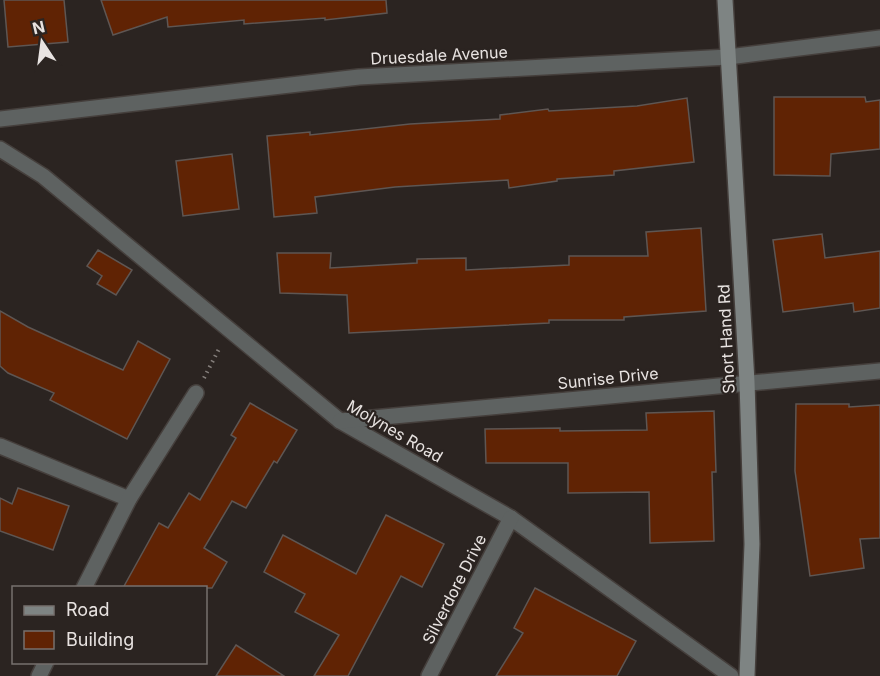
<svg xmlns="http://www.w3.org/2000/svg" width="880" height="676" viewBox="0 0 880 676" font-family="Inter,sans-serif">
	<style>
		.building { fill: #602304; stroke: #5e5653; stroke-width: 1.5 }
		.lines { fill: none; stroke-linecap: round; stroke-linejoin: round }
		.street-casing { stroke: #453f3c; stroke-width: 18 }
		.secondary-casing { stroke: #453f3c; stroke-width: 18 }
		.path { stroke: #847e7b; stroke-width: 4; stroke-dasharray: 1.5 4.5; stroke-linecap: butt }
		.street { stroke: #5e6261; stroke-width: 15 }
		.secondary { stroke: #7e8483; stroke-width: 15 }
		.labels { text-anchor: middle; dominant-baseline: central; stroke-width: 4.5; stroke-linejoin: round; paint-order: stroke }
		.street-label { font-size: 16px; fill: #e8e3e1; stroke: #2b2421 }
	</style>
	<rect width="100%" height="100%" fill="#2b2421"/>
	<!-- building -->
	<g class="building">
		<path d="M 4,0 L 64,0 L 68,42 L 8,47 Z"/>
		<path d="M 101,0 L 386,0 L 387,13 L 325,20 L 325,18 L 244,24 L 244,20 L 168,27 L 167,17 L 113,35 Z"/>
		<path d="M 774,97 L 865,97 L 866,102 L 880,100 L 880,149 L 831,154 L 830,176 L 774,175 Z"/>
		<path d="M 687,98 L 694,162 L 614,171 L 614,175 L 557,179 L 557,181 L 509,188 L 508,180 L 395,187 L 315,197 L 317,213 L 274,217 L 267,136 L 310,132 L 310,135 L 410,124 L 500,119 L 500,115 L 548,109 L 549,111 L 637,106 Z"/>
		<path d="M 232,154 L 239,209 L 183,216 L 176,161 Z"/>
		<path d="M 701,228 L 706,311 L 624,317 L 624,320 L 549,320 L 549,323 L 349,333 L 347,295 L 280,293 L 277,253 L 331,253 L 330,268 L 417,263 L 417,259 L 466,258 L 466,270 L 569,265 L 569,256 L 648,256 L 646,232 Z"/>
		<path d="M 822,234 L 825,258 L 880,251 L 880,308 L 854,312 L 853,303 L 783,312 L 773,240 Z"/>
		<path d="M 98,250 L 132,270 L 116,295 L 97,284 L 102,276 L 87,266 Z"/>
		<path d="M 0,311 L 28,327 L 123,370 L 138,341 L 170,359 L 127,439 L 50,400 L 54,393 L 8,373 L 0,366 Z"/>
		<path d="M 250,403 L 297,430 L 277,463 L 274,461 L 246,508 L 232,501 L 204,548 L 227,562 L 212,588 L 123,588 L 159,523 L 168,528 L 189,493 L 200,500 L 236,438 L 231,435 Z"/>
		<path d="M 796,404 L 849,404 L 849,407 L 880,405 L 880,538 L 860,539 L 864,568 L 810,576 L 795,471 Z"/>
		<path d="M 714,411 L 716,472 L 712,472 L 714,541 L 650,543 L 649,492 L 568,493 L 568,463 L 486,463 L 485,429 L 560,428 L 560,431 L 647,430 L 646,413 Z"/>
		<path d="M 18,488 L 69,506 L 53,550 L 0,531 L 0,498 L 12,504 Z"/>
		<path d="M 386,515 L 444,544 L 422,587 L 401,576 L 348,676 L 314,676 L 339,635 L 295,612 L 305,594 L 264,572 L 283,535 L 356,574 Z"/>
		<path d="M 535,588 L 636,641 L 617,676 L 496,676 L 523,633 L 514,628 Z"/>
		<path d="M 236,645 L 284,676 L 216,676 Z"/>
	</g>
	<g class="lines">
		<defs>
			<g id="street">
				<path d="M 0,119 L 359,77 L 728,57 L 880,38"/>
				<path d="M 0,149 L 43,176 L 340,421 L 511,518 L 731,676"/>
				<path d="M 340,421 L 880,371"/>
				<path d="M 0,446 L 129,499"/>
				<path d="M 84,588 L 129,499 L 196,393"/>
				<path d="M 39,676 L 46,662"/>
				<path d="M 429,676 L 511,518"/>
			</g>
			<path id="secondary" d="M 725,0 L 747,382 L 752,544 L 747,676"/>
		</defs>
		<!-- street casing -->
		<use href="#street" class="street-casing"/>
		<!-- secondary casing -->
		<use href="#secondary" class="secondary-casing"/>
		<!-- path -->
		<path class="path" d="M 204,378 L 220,347"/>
		<!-- street -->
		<use href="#street" class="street"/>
		<!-- secondary -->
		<use href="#secondary" class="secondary"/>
	</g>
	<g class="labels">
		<!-- street labels -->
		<g class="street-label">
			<text transform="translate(439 55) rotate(-3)">Druesdale Avenue</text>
			<text transform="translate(726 339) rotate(-93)">Short Hand Rd</text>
			<text transform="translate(608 378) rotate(-6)">Sunrise Drive</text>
			<text transform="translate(395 431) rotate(30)">Molynes Road</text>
			<text transform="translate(454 589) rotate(-63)">Silverdore Drive</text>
		</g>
	</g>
	<!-- legend -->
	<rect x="12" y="586" width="195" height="78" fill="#2b2421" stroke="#77706e" stroke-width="1.5"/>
	<rect x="24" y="606" width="30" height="9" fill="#7e8483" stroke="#77706e" stroke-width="1.5"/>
	<text x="66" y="616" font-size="18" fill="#e8e3e1">Road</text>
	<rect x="24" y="631" width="30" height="18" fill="#602304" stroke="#77706e" stroke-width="1.5"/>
	<text x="66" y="646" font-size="18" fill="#e8e3e1">Building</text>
	<!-- north arrow -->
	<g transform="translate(42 42) rotate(347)" stroke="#2b2421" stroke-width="4.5" paint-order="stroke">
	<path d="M0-4.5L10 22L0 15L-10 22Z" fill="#e8e3e1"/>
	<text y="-9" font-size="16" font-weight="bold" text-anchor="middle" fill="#e8e3e1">N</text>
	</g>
</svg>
